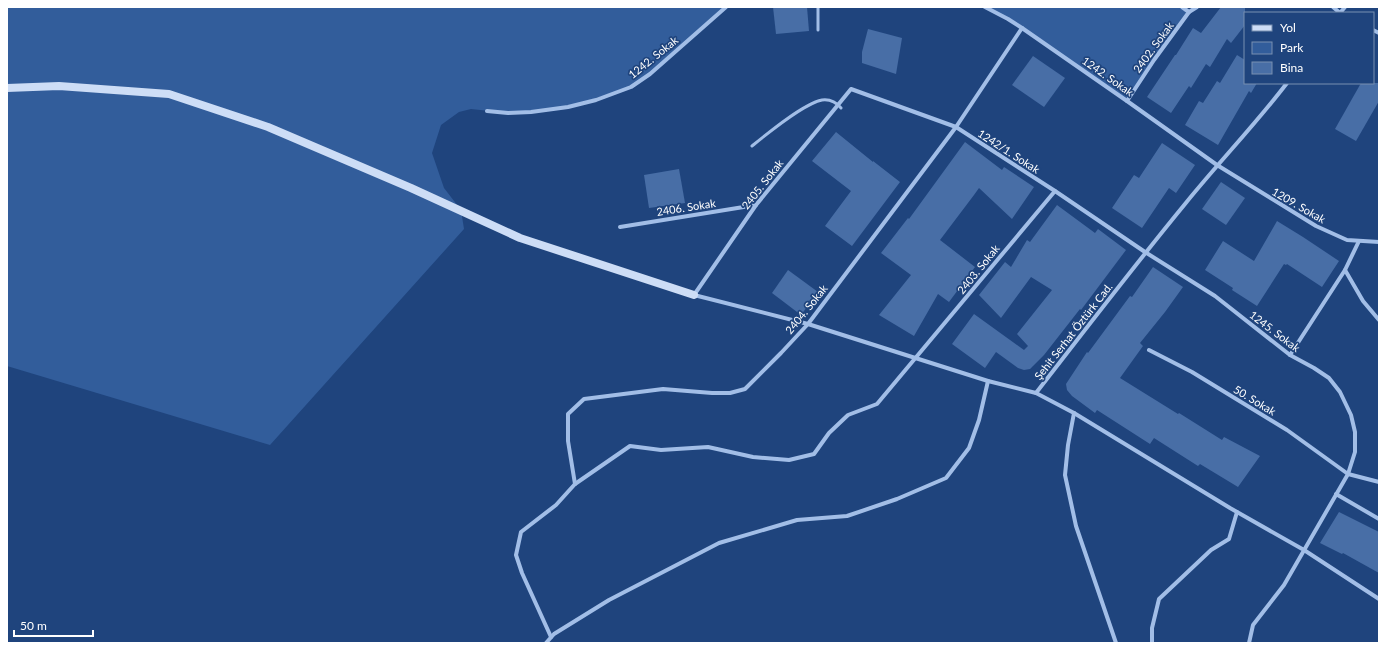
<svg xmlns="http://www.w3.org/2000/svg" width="1386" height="650" viewBox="0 0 1386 650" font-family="Lato,sans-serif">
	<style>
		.green { fill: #325d9b }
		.building { fill: #486ea6 }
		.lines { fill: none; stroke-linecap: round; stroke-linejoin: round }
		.lane { stroke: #a2bee7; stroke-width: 3 }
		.street { stroke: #a2bee7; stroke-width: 4 }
		.secondary { stroke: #cdddf6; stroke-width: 8 }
		.labels { text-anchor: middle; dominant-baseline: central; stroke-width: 3.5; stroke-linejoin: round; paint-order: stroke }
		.street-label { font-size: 11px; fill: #fff; stroke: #1f447d }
	</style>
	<rect width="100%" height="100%" fill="#1f447d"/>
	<!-- green -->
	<g class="green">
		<path d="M 7,7 L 726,7 L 650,74 L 631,87 L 568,107 L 508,113 L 471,109 L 459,112 L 441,125 L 432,153 L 444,188 L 461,210 L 464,229 L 270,445 L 7,366 Z"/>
		<path d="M 985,7 L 1182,7 L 1189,12 L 1127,101 L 1022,28 Z"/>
	</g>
	<!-- building -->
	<g class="building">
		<path d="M 773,7 L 807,7 L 809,31 L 776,34 Z"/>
		<path d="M 1221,7 L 1245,7 L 1245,25 L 1231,43 L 1227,39 L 1210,67 L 1206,64 L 1191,88 L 1189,86 L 1171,113 L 1147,97 L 1175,55 L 1176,55 L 1193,28 L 1201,33 Z"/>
		<path d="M 868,29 L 902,38 L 896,74 L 862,63 L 862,52 Z"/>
		<path d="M 1237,55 L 1245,60 L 1245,83 L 1257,83 L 1251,93 L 1249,91 L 1218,145 L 1185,125 L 1199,101 L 1203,103 L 1217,81 L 1220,83 Z"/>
		<path d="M 1033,56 L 1065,78 L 1044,107 L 1012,85 Z"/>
		<path d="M 1361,83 L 1379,83 L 1379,101 L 1356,141 L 1335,129 Z"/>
		<path d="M 836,132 L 873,162 L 873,161 L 900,182 L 852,246 L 825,226 L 851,191 L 812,161 Z"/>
		<path d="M 965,142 L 1002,170 L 1004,167 L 1034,187 L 1012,219 L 979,188 L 974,195 L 940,240 L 975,267 L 949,302 L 938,294 L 914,336 L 879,315 L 911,275 L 881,253 L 908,218 L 909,219 Z"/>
		<path d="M 1162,143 L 1195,165 L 1176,193 L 1169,188 L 1142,228 L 1112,208 L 1134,175 L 1139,178 Z"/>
		<path d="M 679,169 L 685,203 L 649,208 L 644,175 Z"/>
		<path d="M 1221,182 L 1245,198 L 1226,225 L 1202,209 Z"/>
		<path d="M 1057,205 L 1095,233 L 1098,229 L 1126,250 L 1081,310 L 1080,309 L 1044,355 L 1030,369 L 1024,370 L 1018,368 L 996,352 L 985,368 L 952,344 L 974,314 L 1024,350 L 1028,346 L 1017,334 L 1052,290 L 1031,277 L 1001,318 L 979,295 L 1005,262 L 1011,267 L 1027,240 L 1030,242 Z"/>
		<path d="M 1277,221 L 1303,237 L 1339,261 L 1322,287 L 1287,264 L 1286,265 L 1284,264 L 1257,306 L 1232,290 L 1233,288 L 1205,270 L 1223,241 L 1254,261 Z"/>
		<path d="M 1153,267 L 1183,287 L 1165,312 L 1140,343 L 1143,346 L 1120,378 L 1178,414 L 1179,413 L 1222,440 L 1224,437 L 1260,456 L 1238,487 L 1200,464 L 1198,466 L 1154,438 L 1150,444 L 1097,410 L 1095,413 L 1072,396 L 1067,390 L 1066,384 L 1087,352 L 1088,353 L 1130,296 L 1132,297 Z"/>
		<path d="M 788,270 L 818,292 L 801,315 L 772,293 Z"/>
		<path d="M 1339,512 L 1379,532 L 1379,573 L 1343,553 L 1342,554 L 1320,543 Z"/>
	</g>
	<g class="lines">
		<!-- lane -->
		<g class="lane">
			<path d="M 818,7 L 818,30"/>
			<path d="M 752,146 C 768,133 803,104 822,100 C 830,99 836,102 841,108"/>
		</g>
		<!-- street -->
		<g class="street">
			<path d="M 985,7 L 1008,19 L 1022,28 L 1127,101 L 1217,165 L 1316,226 L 1347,240 L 1379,242"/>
			<path d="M 1182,7 L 1189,12"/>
			<path d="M 1333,7 L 1340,13 L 1345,7"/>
			<path d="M 1373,30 L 1379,33"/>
			<path d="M 1127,101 L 1154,60 L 1189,12 L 1197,7"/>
			<path d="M 487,111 L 508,113 L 531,112 L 568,107 L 596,100 L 631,87 L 650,74 L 726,7"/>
			<path d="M 620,227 L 756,205"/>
			<path d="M 1345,270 L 1363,301 L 1379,320"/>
			<path d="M 1149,350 L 1192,372 L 1287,430 L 1348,474 L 1379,482"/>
			<path d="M 1290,355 L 1345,270 L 1359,241"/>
			<path d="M 1036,393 C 1085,330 1134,266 1185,204 C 1218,163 1255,125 1287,83"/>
			<path d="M 1074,413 L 1068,445 L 1065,475 L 1076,526 L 1116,643"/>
			<path d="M 575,484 L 568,441 L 568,414 L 584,399 L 663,389 L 712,393 L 730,393 L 745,389 L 781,353 L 808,324 L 956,127 L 1022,28"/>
			<path d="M 1336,494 L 1379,519"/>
			<path d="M 551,637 L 522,573 L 516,555 L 521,532 L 556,505 L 575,484 L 630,446 L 661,450 L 708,447 L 753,457 L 789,460 L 814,454 L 829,433 L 848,415 L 877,404 L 1055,191"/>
			<path d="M 546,643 L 554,634 L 609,600 L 719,543 L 797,520 L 847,516 L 897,499 L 946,478 L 969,448 L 979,420 L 988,381"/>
			<path d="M 1152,643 L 1152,628 L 1159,599 L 1211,550 L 1229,539 L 1237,512"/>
			<path d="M 1249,643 L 1253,625 L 1284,585 L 1348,474 L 1355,452 L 1355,432 L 1351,415 L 1340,392 L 1329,378 L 1314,368 L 1290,355 L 1215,296 L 1145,252 L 1055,191 L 956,127 L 851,89 L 756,205 L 694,295 L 808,324 L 988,381 L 1036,393 L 1074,413 L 1230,508 L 1304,550 L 1379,599"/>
		</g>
		<!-- secondary -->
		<path class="secondary" d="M 7,88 L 59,86 L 169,94 L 268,127 L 411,188 L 520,238 L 694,295"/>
	</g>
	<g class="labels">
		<!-- street labels -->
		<g class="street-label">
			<text transform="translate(1153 47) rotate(-54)">2402. Sokak</text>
			<text transform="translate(653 57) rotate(-39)">1242. Sokak</text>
			<text transform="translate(1108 76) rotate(35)">1242. Sokak</text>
			<text transform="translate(1009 151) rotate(33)">1242/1. Sokak</text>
			<text transform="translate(762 184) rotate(-52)">2405. Sokak</text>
			<text transform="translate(1299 205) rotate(30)">1209. Sokak</text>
			<text transform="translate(686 207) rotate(-9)">2406. Sokak</text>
			<text transform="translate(978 269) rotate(-51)">2403. Sokak</text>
			<text transform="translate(806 309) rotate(-51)">2404. Sokak</text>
			<text transform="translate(1073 331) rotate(-52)">Şehit Serhat Öztürk Cad.</text>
			<text transform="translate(1275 331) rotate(37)">1245. Sokak</text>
			<text transform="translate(1255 400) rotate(31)">50. Sokak</text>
		</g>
	</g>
	<!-- border -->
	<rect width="1386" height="650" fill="none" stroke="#ffffff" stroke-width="16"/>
	<!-- legend -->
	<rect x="1244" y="12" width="130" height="72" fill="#1f447d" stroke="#798fb1"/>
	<rect x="1252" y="25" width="20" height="6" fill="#cdddf6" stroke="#798fb1"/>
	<text x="1280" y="32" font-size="12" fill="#ffffff">Yol</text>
	<rect x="1252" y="42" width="20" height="12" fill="#325d9b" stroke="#798fb1"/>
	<text x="1280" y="52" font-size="12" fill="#ffffff">Park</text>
	<rect x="1252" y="62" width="20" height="12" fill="#486ea6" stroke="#798fb1"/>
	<text x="1280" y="72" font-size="12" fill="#ffffff">Bina</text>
	<!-- scale -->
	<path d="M14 630v6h79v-6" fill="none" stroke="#ffffff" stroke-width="2"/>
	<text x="20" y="630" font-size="12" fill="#ffffff" stroke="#1f447d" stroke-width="3" paint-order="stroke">50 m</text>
</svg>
